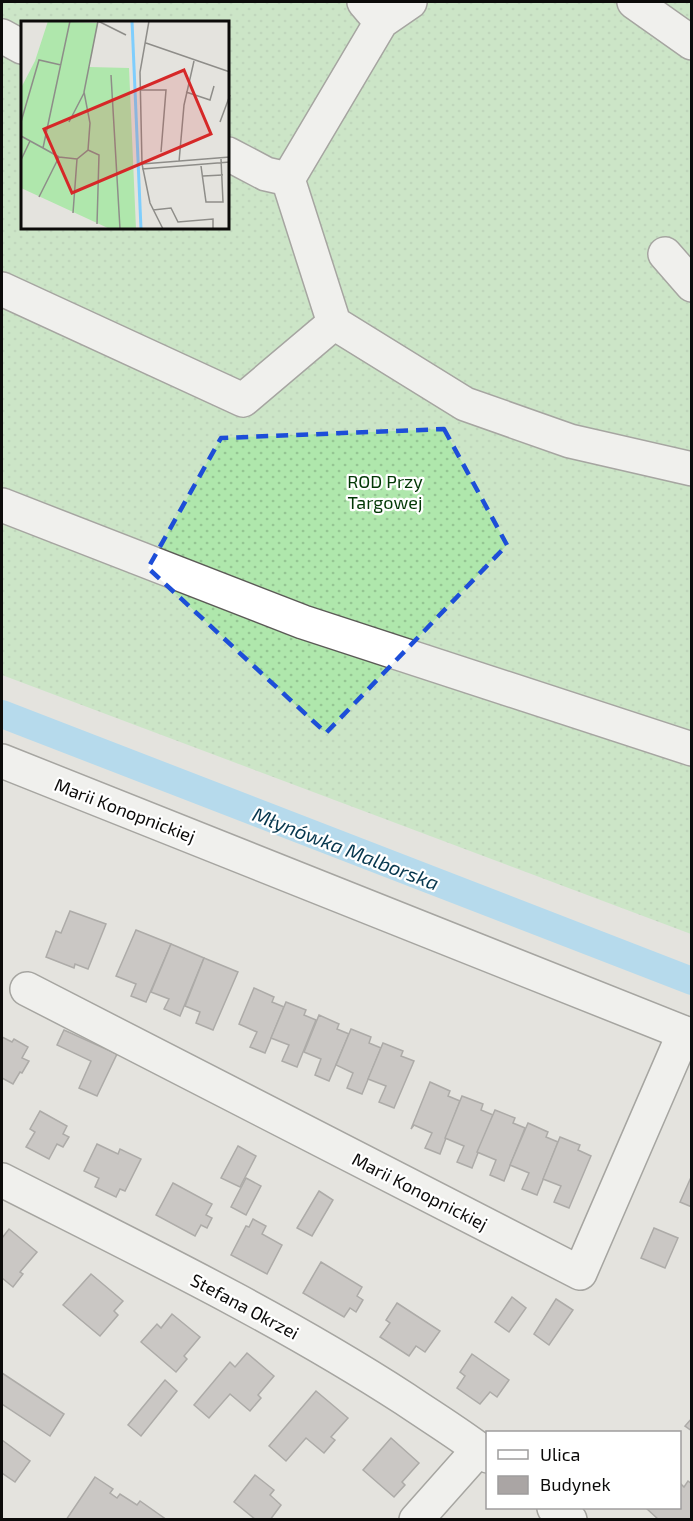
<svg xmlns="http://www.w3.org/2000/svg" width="693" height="1521" viewBox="0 0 693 1521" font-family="'Exo 2',sans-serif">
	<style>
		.garden { fill: url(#garden-dots); fill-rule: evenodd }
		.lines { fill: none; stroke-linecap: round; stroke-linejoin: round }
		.canal { stroke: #7fcefd; stroke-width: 28 }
		.building { fill: #aaa5a4; stroke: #6b6666; stroke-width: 1.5 }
		.minor-casing { stroke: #5c5a57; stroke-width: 36 }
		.minor { stroke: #fff; stroke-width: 33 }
		.marked { fill: none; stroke: #1d4ed8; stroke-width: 4.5; stroke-dasharray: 12 8; stroke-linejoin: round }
		.labels { text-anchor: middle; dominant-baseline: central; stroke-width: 4.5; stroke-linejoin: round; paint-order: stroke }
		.park-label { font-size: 18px; fill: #023805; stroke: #fff }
		.street-label { font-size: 18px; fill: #0c0b0a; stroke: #fff }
		.water-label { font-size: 20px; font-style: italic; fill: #07374e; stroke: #fff }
		.inset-river { fill: none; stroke: #7fcefd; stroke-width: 3 }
		.inset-road { fill: none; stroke: #8e8d89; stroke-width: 1.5 }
		.view { fill: #d62828; fill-opacity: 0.15; stroke: #d62828; stroke-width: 3 }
		.inset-edge { fill: none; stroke: #0c0b0a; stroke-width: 3 }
	</style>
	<defs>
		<pattern id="garden-dots" width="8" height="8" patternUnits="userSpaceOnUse" patternTransform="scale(1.5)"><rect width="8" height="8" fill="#afe7ac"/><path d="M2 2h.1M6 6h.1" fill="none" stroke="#95c593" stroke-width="1.8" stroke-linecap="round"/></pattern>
	</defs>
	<rect width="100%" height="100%" fill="#e4e3de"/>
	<!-- garden -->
	<path class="garden" d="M 2,2 L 691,2 L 691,934 L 2,675 ZM 22,22 L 228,22 L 228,228 L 22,228 Z"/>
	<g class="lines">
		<!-- canal -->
		<path class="canal" d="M 2,714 L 692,981"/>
	</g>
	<!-- building -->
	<g class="building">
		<path d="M 70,911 L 106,924 L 88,969 L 75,964 L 74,968 L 46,957 L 56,931 L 61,933 Z"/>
		<path d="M 136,930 L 171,944 L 146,1002 L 131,996 L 136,984 L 116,976 Z"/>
		<path d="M 171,944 L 204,958 L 180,1016 L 164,1009 L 169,999 L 151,992 Z"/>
		<path d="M 204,958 L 238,972 L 213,1030 L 196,1023 L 200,1012 L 185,1006 Z"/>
		<path d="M 254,988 L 274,997 L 272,1002 L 284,1007 L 265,1053 L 250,1047 L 257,1032 L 239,1024 Z"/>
		<path d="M 286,1002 L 306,1010 L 304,1015 L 316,1020 L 297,1067 L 282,1061 L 289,1045 L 271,1038 Z"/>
		<path d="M 319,1015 L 339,1024 L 337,1029 L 349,1034 L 329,1081 L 315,1075 L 321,1059 L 304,1052 Z"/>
		<path d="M 351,1029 L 371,1037 L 369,1043 L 381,1048 L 362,1094 L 347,1088 L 353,1073 L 336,1065 Z"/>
		<path d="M 64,1030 L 117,1054 L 97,1096 L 79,1088 L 91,1061 L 57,1045 Z"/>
		<path d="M 2,1037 L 12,1042 L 14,1039 L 28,1047 L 22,1058 L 29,1061 L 22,1073 L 20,1072 L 13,1084 L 2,1078 Z"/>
		<path d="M 383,1043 L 403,1051 L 401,1056 L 414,1061 L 394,1108 L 379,1102 L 386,1086 L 368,1079 Z"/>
		<path d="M 430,1082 L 450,1091 L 448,1096 L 460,1101 L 440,1154 L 425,1148 L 432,1133 L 414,1125 L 411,1129 Z"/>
		<path d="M 462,1096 L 483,1104 L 481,1110 L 493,1115 L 472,1168 L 457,1162 L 464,1146 L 445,1138 Z"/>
		<path d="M 495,1110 L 515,1118 L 513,1123 L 525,1128 L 504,1181 L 490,1175 L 496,1160 L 477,1152 Z"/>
		<path d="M 40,1111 L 67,1126 L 63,1134 L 69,1137 L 63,1147 L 57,1144 L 49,1159 L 26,1147 L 35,1132 L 30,1129 Z"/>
		<path d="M 528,1123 L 548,1132 L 546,1137 L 558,1142 L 537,1195 L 522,1189 L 529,1173 L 510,1165 Z"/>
		<path d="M 560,1137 L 580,1145 L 578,1150 L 591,1156 L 569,1208 L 554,1202 L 561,1186 L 543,1179 Z"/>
		<path d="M 97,1144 L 118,1154 L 120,1149 L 141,1159 L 125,1191 L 120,1189 L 116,1197 L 95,1187 L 99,1178 L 84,1171 Z"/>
		<path d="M 238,1146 L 256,1156 L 240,1187 L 221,1178 Z"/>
		<path d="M 692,1175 L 692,1207 L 680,1202 Z"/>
		<path d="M 246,1178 L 261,1186 L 246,1215 L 231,1207 Z"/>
		<path d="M 173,1183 L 212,1204 L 206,1215 L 212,1218 L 207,1228 L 201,1225 L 195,1236 L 156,1215 Z"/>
		<path d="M 319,1191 L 333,1200 L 312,1236 L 297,1228 Z"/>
		<path d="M 253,1219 L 266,1226 L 262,1234 L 282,1245 L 267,1274 L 231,1255 L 246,1226 L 249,1227 Z"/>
		<path d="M 654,1228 L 678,1238 L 665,1268 L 641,1258 Z"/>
		<path d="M 9,1229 L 37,1252 L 20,1272 L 23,1274 L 13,1287 L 2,1278 L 2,1238 Z"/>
		<path d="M 321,1262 L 362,1287 L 357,1296 L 363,1300 L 356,1312 L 350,1308 L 344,1317 L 303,1293 Z"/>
		<path d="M 91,1274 L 123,1301 L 114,1311 L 118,1315 L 100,1336 L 63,1305 Z"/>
		<path d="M 512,1297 L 526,1308 L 509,1332 L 495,1322 Z"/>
		<path d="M 556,1299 L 573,1310 L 549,1345 L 534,1334 Z"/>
		<path d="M 397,1303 L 440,1331 L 425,1352 L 416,1346 L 409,1356 L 380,1337 L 390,1323 L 386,1320 Z"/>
		<path d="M 172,1314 L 200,1337 L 184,1356 L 187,1359 L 176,1372 L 141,1342 L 157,1324 L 161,1328 Z"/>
		<path d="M 247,1353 L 274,1376 L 258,1395 L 261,1398 L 250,1411 L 230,1394 L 209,1418 L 194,1405 L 230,1362 L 235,1367 Z"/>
		<path d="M 472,1354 L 509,1380 L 497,1397 L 490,1392 L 480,1404 L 457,1388 L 465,1376 L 460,1372 Z"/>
		<path d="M 2,1373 L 64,1414 L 50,1436 L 2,1404 Z"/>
		<path d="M 165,1380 L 177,1391 L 141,1436 L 128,1425 Z"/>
		<path d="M 316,1391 L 348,1418 L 331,1437 L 335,1440 L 324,1453 L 306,1438 L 286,1461 L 269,1446 Z"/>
		<path d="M 692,1418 L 692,1431 L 685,1426 Z"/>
		<path d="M 391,1438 L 419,1463 L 402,1482 L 405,1485 L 394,1497 L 363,1470 Z"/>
		<path d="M 2,1440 L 30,1461 L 15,1482 L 2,1473 Z"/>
		<path d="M 255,1475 L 274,1490 L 270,1495 L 281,1505 L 270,1520 L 256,1520 L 234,1502 Z"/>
		<path d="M 95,1477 L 113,1489 L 110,1493 L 117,1498 L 120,1494 L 137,1505 L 140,1501 L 167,1520 L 66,1520 Z"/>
		<path d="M 688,1481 L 692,1484 L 692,1520 L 659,1520 L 646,1508 L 680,1508 L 680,1483 L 684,1487 Z"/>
	</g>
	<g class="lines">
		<defs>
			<g id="minor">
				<path d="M 364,2 L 381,22"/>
				<path d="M 410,2 L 381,22 L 288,179 L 334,323 L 465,404 L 570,441 L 692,469"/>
				<path d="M 634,2 L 692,43"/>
				<path d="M 2,36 L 22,47"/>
				<path d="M 228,154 L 266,174 L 288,179"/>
				<path d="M 665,254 L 692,285"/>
				<path d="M 2,289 L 243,400 L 334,323"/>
				<path d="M 2,505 L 303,622 L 692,749"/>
				<path d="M 2,761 L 692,1036"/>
				<path d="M 27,989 L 580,1273 L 684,1033"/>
				<path d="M 2,1180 C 138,1249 277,1316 405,1399 C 433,1418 461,1435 488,1456"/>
				<path d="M 554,1508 L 570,1520"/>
				<path d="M 416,1520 L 479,1449"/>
			</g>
		</defs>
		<!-- minor casing -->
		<use href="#minor" class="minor-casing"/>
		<!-- minor -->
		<use href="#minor" class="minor"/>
	</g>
	<!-- marked area -->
	<path d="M0 0H693V1521H0ZM 444,429 L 507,545 L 326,733 L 148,568 L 221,438 Z" fill="#e4e3de" fill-opacity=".55" fill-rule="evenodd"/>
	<path class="marked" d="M 444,429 L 507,545 L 326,733 L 148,568 L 221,438 Z"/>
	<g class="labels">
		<!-- park labels -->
		<g class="park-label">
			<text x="385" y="481">ROD Przy<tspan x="385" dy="21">Targowej</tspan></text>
		</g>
		<!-- street labels -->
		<g class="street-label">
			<text transform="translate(125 810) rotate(21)">Marii Konopnickiej</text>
			<text transform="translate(420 1191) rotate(27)">Marii Konopnickiej</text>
			<text transform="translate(245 1306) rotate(28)">Stefana Okrzei</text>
		</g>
		<!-- water labels -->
		<g class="water-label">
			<text transform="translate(346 848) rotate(21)">Młynówka Malborska</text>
		</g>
	</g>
	<!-- overview -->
	<g transform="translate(21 21)">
		<rect width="208" height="208" fill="#e4e3de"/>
		<path d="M 27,0 L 77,2 L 68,46 L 108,47 L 115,208 L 89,208 L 0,167 L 0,67 L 14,40 Z" fill="#afe7ac"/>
		<path class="inset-river" d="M 111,0 L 120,208"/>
		<path class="inset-road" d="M 77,0 L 105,14M 128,0 L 119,51 L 121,143 L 129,182 L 142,208M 125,22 L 209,51M 90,54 L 99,208M 119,69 L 145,69 L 140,131M 165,71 L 189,79 L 193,65M 0,101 L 18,39 L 40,44M 48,101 L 63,72M 199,101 L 209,74M 0,115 L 22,127 L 49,0M 22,127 L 38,136 L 56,138 L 67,129 L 69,102 L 63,71 L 77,0M 67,129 L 78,134 L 76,203M 0,139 L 9,120M 158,141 L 163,84 L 173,40M 121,143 L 209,136M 180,145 L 185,181 L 202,181 L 200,138M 121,148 L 209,141M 182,155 L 202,154M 18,176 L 38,136M 132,189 L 150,187 L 157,201 L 192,198 L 192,208M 52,192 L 56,138"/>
		<path class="view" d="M 163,49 L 190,113 L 51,172 L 23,108 Z"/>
		<rect width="208" height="208" class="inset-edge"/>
	</g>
	<!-- border -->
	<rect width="693" height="1521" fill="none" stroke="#0c0b0a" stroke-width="6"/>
	<!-- legend -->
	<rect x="486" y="1431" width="195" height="78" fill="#ffffff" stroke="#9e9d9d" stroke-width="1.5"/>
	<rect x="498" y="1450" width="30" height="9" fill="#ffffff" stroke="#9e9d9d" stroke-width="1.5"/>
	<text x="540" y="1461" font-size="18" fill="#0c0b0a">Ulica</text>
	<rect x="498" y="1476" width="30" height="18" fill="#aaa5a4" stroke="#9e9d9d" stroke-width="1.5"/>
	<text x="540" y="1491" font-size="18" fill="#0c0b0a">Budynek</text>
</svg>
